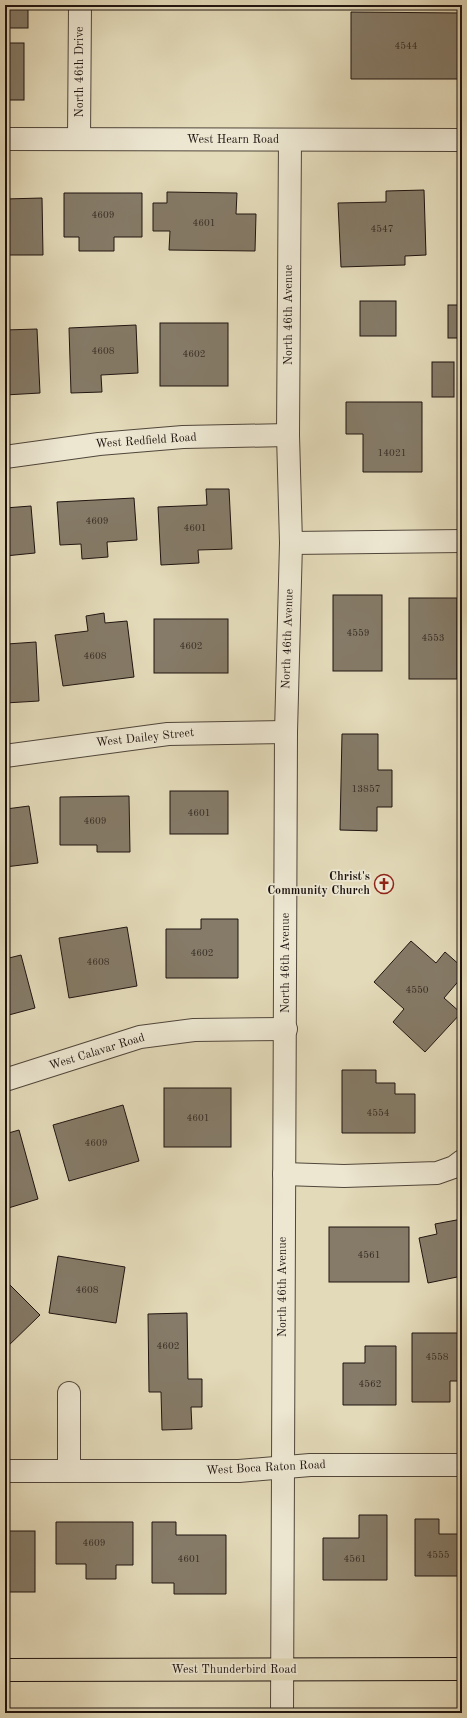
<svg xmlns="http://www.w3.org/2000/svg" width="467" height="1718" viewBox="0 0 467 1718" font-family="'Old Standard TT',serif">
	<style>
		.building { fill: #857b68; stroke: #1f1410 }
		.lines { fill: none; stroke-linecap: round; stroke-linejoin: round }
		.minor-casing { stroke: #50463a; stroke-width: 24 }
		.major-casing { stroke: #1f1410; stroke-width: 24 }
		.minor { stroke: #ede7d2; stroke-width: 22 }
		.major { stroke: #e3dab9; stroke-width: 22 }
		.labels { text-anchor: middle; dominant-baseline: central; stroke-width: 3.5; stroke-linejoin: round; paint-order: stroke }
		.number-label { font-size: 10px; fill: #382e26 }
		.street-label { font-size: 12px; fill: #1f1410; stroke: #ede7d2 }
		.poi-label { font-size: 12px; font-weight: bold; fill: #1f1410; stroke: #ede7d2; text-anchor: end }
	</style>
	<rect width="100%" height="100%" fill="#e3dab9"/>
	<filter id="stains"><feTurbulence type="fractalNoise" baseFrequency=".005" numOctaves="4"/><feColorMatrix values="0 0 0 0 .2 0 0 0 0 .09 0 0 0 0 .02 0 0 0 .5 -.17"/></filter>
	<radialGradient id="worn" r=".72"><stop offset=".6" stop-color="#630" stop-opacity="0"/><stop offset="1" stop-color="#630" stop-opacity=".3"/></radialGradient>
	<!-- building -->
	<g class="building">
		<rect x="5" y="5" width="23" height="23"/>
		<path d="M 351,12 L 461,13 L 461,79 L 351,79 Z"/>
		<rect x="5" y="43" width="19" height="57"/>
		<path d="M 424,190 L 426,255 L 405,256 L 405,265 L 341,267 L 338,203 L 386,202 L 386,191 Z"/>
		<path d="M 167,192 L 237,193 L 236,214 L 256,214 L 255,251 L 169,250 L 170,231 L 153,231 L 153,203 L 167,203 Z"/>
		<path d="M 64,193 L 142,193 L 142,237 L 114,237 L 114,251 L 79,251 L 79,237 L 64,237 Z"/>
		<path d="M 42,198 L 43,255 L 5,255 L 5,199 Z"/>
		<rect x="360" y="301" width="36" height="35"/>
		<rect x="448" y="305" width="14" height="33"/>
		<rect x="160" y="323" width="68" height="63"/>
		<path d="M 136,325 L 138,373 L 101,375 L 102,392 L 71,393 L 69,328 Z"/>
		<path d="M 37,329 L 40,393 L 5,395 L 5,330 Z"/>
		<rect x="432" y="362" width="22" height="35"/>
		<path d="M 346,402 L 422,402 L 422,472 L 363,472 L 363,434 L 346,434 Z"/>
		<path d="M 206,489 L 229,489 L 232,549 L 198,550 L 199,563 L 161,565 L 158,507 L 207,505 Z"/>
		<path d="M 134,498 L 137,540 L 107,542 L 108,557 L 82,559 L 81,544 L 60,545 L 57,502 Z"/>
		<path d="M 31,506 L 35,553 L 5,556 L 5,508 Z"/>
		<rect x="333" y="595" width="49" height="76"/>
		<rect x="409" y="598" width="48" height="81"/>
		<path d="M 104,613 L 105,623 L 127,621 L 134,677 L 63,686 L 55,635 L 88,631 L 86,616 Z"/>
		<rect x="154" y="619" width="74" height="54"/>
		<path d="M 36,642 L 39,701 L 5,703 L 5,648 L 8,648 L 7,644 Z"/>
		<path d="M 342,734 L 378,734 L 378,770 L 392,770 L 392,807 L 377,807 L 377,831 L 340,830 Z"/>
		<rect x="170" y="791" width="58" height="43"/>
		<path d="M 129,796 L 130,852 L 97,852 L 97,845 L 60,845 L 60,797 Z"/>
		<path d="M 29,806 L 38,863 L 5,867 L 5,819 L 8,818 L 6,809 Z"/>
		<path d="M 201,919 L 238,919 L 238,978 L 166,978 L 166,929 L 201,929 Z"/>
		<path d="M 127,927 L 137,986 L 69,998 L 59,938 Z"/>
		<path d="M 411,941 L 436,963 L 445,952 L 462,967 L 462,977 L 444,998 L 461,1013 L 425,1052 L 393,1022 L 404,1009 L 374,982 Z"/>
		<path d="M 21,955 L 35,1008 L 5,1016 L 5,959 Z"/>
		<path d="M 342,1070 L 376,1070 L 376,1083 L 395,1083 L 395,1094 L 415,1094 L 415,1133 L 342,1133 Z"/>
		<rect x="164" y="1088" width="67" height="59"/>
		<path d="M 123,1105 L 139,1161 L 69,1181 L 53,1125 Z"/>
		<path d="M 19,1130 L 38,1199 L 5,1209 L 5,1134 Z"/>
		<path d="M 462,1219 L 462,1276 L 428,1283 L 419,1238 L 437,1234 L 435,1224 Z"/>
		<rect x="329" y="1227" width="80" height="55"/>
		<path d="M 58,1256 L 125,1267 L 116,1323 L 49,1313 Z"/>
		<path d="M 9,1284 L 40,1315 L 5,1349 L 5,1288 Z"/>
		<path d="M 187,1313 L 188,1379 L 202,1379 L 202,1407 L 191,1407 L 192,1429 L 162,1430 L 161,1392 L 149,1392 L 148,1314 Z"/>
		<path d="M 412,1333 L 462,1333 L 462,1381 L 450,1381 L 450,1402 L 412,1402 Z"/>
		<path d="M 365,1346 L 396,1346 L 396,1405 L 343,1405 L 343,1363 L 365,1363 Z"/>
		<path d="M 359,1515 L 387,1515 L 387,1580 L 323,1580 L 323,1538 L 359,1538 Z"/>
		<path d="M 415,1519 L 439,1519 L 439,1534 L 462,1534 L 462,1576 L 415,1576 Z"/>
		<path d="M 56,1522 L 133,1522 L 133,1565 L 116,1565 L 116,1579 L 86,1579 L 86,1564 L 56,1564 Z"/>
		<path d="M 152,1522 L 176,1522 L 176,1535 L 226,1535 L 226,1594 L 174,1594 L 174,1583 L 152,1583 Z"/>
		<rect x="5" y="1531" width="30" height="61"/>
	</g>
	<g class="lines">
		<defs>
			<g id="minor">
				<path d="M 5,139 L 462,140"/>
				<path d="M 79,139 L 80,5"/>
				<path d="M 5,457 L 99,444 L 183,437 L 288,435"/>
				<path d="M 291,543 L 462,541"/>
				<path d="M 5,756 L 168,734 L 286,732"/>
				<path d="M 5,1080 L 140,1037 L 194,1030 L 286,1029"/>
				<path d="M 284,1174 L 344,1176 L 437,1173 L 454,1167 L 462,1161"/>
				<path d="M 5,1471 L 239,1471 L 310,1465 L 462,1465"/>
				<path d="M 69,1471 L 69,1393"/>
				<path d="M 282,1713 L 286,732 L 291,543 L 288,435 L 290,140"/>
			</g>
			<path id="major" d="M 5,1670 L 462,1669"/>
		</defs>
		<!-- minor casing -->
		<use href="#minor" class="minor-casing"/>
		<!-- major casing -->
		<use href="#major" class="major-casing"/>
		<!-- minor -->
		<use href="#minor" class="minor"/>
		<!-- major -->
		<use href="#major" class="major"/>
	</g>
	<!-- icons -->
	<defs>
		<symbol id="church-ring" viewBox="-11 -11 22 22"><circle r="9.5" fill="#ede7d2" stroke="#8f2418" stroke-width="1.5"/><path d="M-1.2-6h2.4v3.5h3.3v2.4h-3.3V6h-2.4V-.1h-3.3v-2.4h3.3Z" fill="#8f2418"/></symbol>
	</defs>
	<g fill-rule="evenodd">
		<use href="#church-ring" x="373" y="873" width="22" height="22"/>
	</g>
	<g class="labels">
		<!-- number labels -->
		<g class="number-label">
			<text x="406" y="46">4544</text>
			<text x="103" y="215">4609</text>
			<text x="204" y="223">4601</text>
			<text x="382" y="229">4547</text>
			<text x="103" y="351">4608</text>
			<text x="194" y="354">4602</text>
			<text x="392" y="453">14021</text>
			<text x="97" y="521">4609</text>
			<text x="195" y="528">4601</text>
			<text x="358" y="633">4559</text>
			<text x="433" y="638">4553</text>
			<text x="191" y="646">4602</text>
			<text x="95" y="656">4608</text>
			<text x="366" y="789">13857</text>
			<text x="199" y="813">4601</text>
			<text x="95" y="821">4609</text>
			<text x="202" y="953">4602</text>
			<text x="98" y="962">4608</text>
			<text x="417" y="990">4550</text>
			<text x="378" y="1113">4554</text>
			<text x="198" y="1118">4601</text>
			<text x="96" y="1143">4609</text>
			<text x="369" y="1255">4561</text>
			<text x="87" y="1290">4608</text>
			<text x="168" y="1346">4602</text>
			<text x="437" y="1357">4558</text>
			<text x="370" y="1384">4562</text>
			<text x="94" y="1543">4609</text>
			<text x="438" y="1555">4555</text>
			<text x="189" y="1559">4601</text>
			<text x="355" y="1559">4561</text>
		</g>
		<!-- street labels -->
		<g class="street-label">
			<text transform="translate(80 72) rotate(-90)">North 46th Drive</text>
			<text x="233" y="140">West Hearn Road</text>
			<text transform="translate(289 315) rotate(-90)">North 46th Avenue</text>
			<text transform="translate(146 441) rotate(-4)">West Redfield Road</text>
			<text transform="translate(288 639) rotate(-88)">North 46th Avenue</text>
			<text transform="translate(145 738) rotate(-6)">West Dailey Street</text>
			<text transform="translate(286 963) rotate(-90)">North 46th Avenue</text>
			<text transform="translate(97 1052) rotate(-17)">West Calavar Road</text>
			<text transform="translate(283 1287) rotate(-90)">North 46th Avenue</text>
			<text transform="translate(266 1468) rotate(-3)">West Boca Raton Road</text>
			<text x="234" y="1670">West Thunderbird Road</text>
		</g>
		<!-- poi labels -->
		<g class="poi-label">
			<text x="370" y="877">Christ's<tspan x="370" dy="14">Community Church</tspan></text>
		</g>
	</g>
	<!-- margin -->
	<rect width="467" height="1718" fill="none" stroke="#e3dab9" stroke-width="20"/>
	<rect x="6" y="6" width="455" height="1706" fill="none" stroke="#1f1410" stroke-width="2"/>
	<rect x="10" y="10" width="447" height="1698" fill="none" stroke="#1f1410"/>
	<rect width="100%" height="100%" filter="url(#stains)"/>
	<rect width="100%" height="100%" fill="url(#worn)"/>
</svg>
